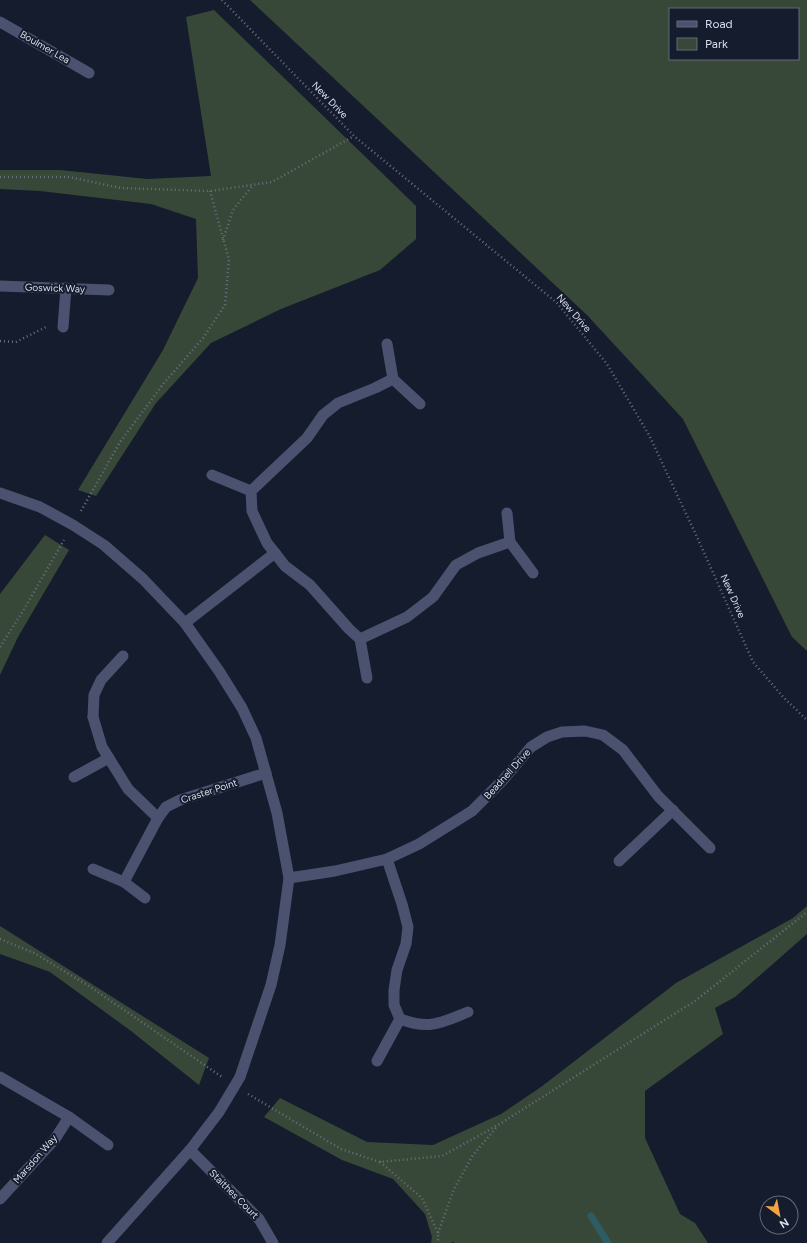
<svg xmlns="http://www.w3.org/2000/svg" width="807" height="1243" viewBox="0 0 807 1243" font-family="Figtree,sans-serif">
	<style>
		.green { fill: #384838; fill-rule: evenodd }
		.lines { fill: none; stroke-linecap: round; stroke-linejoin: round }
		.stream { stroke: #2e5c64; stroke-width: 7 }
		.path { stroke: #696f7f; stroke-width: 2.5; stroke-dasharray: 1 3; stroke-linecap: butt }
		.service { stroke: #4b5270; stroke-width: 11 }
		.minor { stroke: #4b5270; stroke-width: 11 }
		.labels { text-anchor: middle; dominant-baseline: central; stroke-width: 4; stroke-linejoin: round; paint-order: stroke }
		.street-label { font-size: 10px; fill: #d9deeb; stroke: #151c2d }
	</style>
	<rect width="100%" height="100%" fill="#151c2d"/>
	<!-- green -->
	<g class="green">
		<path d="M 250,0 L 807,0 L 807,651 L 792,637 L 683,419 L 587,315 ZM 670,9 L 798,9 L 798,59 L 670,59 Z"/>
		<path d="M 214,10 L 416,206 L 416,239 L 380,270 L 281,309 L 211,343 L 156,403 L 96,496 L 78,490 L 163,350 L 198,278 L 196,219 L 151,204 L 40,191 L 0,189 L 0,170 L 60,170 L 147,179 L 211,176 L 186,17 Z"/>
		<path d="M 45,535 L 69,550 L 18,637 L 0,675 L 0,594 Z"/>
		<path d="M 807,906 L 807,934 L 735,997 L 715,1008 L 723,1034 L 645,1091 L 645,1138 L 680,1214 L 695,1223 L 708,1243 L 454,1243 L 452,1241 L 452,1243 L 431,1243 L 432,1237 L 425,1214 L 393,1179 L 342,1160 L 264,1117 L 280,1098 L 367,1142 L 433,1145 L 501,1114 L 541,1087 L 676,983 L 793,918 Z"/>
		<path d="M 0,926 L 209,1058 L 199,1085 L 131,1031 L 50,972 L 0,954 Z"/>
	</g>
	<g class="lines">
		<!-- stream -->
		<path class="stream" d="M 591,1216 L 608,1243"/>
		<!-- path -->
		<g class="path">
			<path d="M 222,0 L 354,136 L 557,303 L 607,364 L 649,435 L 697,537 L 753,662 L 784,698 L 807,720"/>
			<path d="M 0,177 L 69,177 L 121,188 L 210,191 L 272,182 L 354,136"/>
			<path d="M 223,240 L 233,210 L 253,185"/>
			<path d="M 0,341 L 16,342 L 46,327"/>
			<path d="M 81,511 L 120,442 L 164,383 L 203,338 L 225,305 L 229,260 L 210,191"/>
			<path d="M 0,647 L 23,611 L 64,540"/>
			<path d="M 0,939 L 34,953 L 89,986 L 222,1077"/>
			<path d="M 248,1094 L 341,1149 L 380,1162 L 442,1156 L 498,1125 L 695,1001 L 807,912"/>
			<path d="M 380,1162 L 422,1198 L 438,1233 L 438,1243"/>
			<path d="M 438,1233 L 454,1189 L 473,1155 L 496,1128"/>
		</g>
		<!-- service -->
		<path class="service" d="M 93,717 L 94,695 L 101,680 L 123,656"/>
		<!-- minor -->
		<g class="minor">
			<path d="M 0,22 L 89,73"/>
			<path d="M 0,286 L 109,290"/>
			<path d="M 63,327 L 66,288"/>
			<path d="M 387,344 L 393,379 L 420,404"/>
			<path d="M 393,379 L 375,388 L 338,403 L 323,415 L 307,438 L 251,491 L 252,511 L 267,543 L 285,566 L 310,585 L 349,629 L 360,639 L 407,617 L 433,597 L 456,565 L 478,553 L 510,542"/>
			<path d="M 212,475 L 251,491"/>
			<path d="M 0,493 L 40,507 L 73,525 L 104,545 L 143,579 L 185,623 L 219,671 L 242,708 L 256,738 L 277,813 L 289,878 L 280,945 L 271,985 L 240,1077 L 219,1112 L 190,1150 L 107,1243"/>
			<path d="M 507,513 L 510,542 L 533,573"/>
			<path d="M 185,623 L 275,553"/>
			<path d="M 360,639 L 367,678"/>
			<path d="M 93,717 L 102,747 L 128,789 L 158,818"/>
			<path d="M 74,777 L 109,758"/>
			<path d="M 387,859 L 402,904 L 408,927 L 406,944 L 397,970 L 394,990 L 394,1005 L 400,1019 C 430,1030 440,1023 468,1012"/>
			<path d="M 619,861 L 673,810"/>
			<path d="M 93,869 L 124,882 L 145,898"/>
			<path d="M 289,878 L 335,871 L 387,859 L 419,844 L 472,811 L 503,780 L 531,747 L 547,737 L 562,732 L 585,731 L 603,735 L 623,750 L 658,796 L 710,848"/>
			<path d="M 124,882 L 158,818 L 166,807 L 180,800 L 266,773"/>
			<path d="M 377,1061 L 400,1019"/>
			<path d="M 0,1077 L 69,1117 L 108,1145"/>
			<path d="M 190,1150 L 259,1219 L 273,1243"/>
			<path d="M 0,1199 L 55,1139 L 69,1117"/>
		</g>
	</g>
	<g class="labels">
		<!-- street labels -->
		<g class="street-label">
			<text transform="translate(45 47) rotate(30)">Boulmer Lea</text>
			<text transform="translate(330 100) rotate(46)">New Drive</text>
			<text transform="translate(55 288) rotate(2)">Goswick Way</text>
			<text transform="translate(574 313) rotate(49)">New Drive</text>
			<text transform="translate(733 596) rotate(66)">New Drive</text>
			<text transform="translate(507 774) rotate(-48)">Beadnell Drive</text>
			<text transform="translate(209 791) rotate(-18)">Craster Point</text>
			<text transform="translate(35 1159) rotate(-49)">Marsdon Way</text>
			<text transform="translate(234 1194) rotate(45)">Staithes Court</text>
		</g>
	</g>
	<!-- legend -->
	<rect x="669" y="8" width="130" height="52" fill="#151c2d" stroke="#636a79"/>
	<rect x="677" y="21" width="20" height="6" fill="#4b5270" stroke="#636a79"/>
	<text x="705" y="28" font-size="12" fill="#d9deeb">Road</text>
	<rect x="677" y="38" width="20" height="12" fill="#384838" stroke="#636a79"/>
	<text x="705" y="48" font-size="12" fill="#d9deeb">Park</text>
	<!-- north arrow -->
	<g transform="translate(779 1215) rotate(148)"><circle r="19" fill="#151c2d" stroke="#636a79"/>
	<path d="M0-3L7 15L0 10L-7 15Z" fill="#f3a442"/>
	<text y="-6" font-size="11" font-weight="bold" text-anchor="middle" fill="#d9deeb">N</text>
	</g>
</svg>
